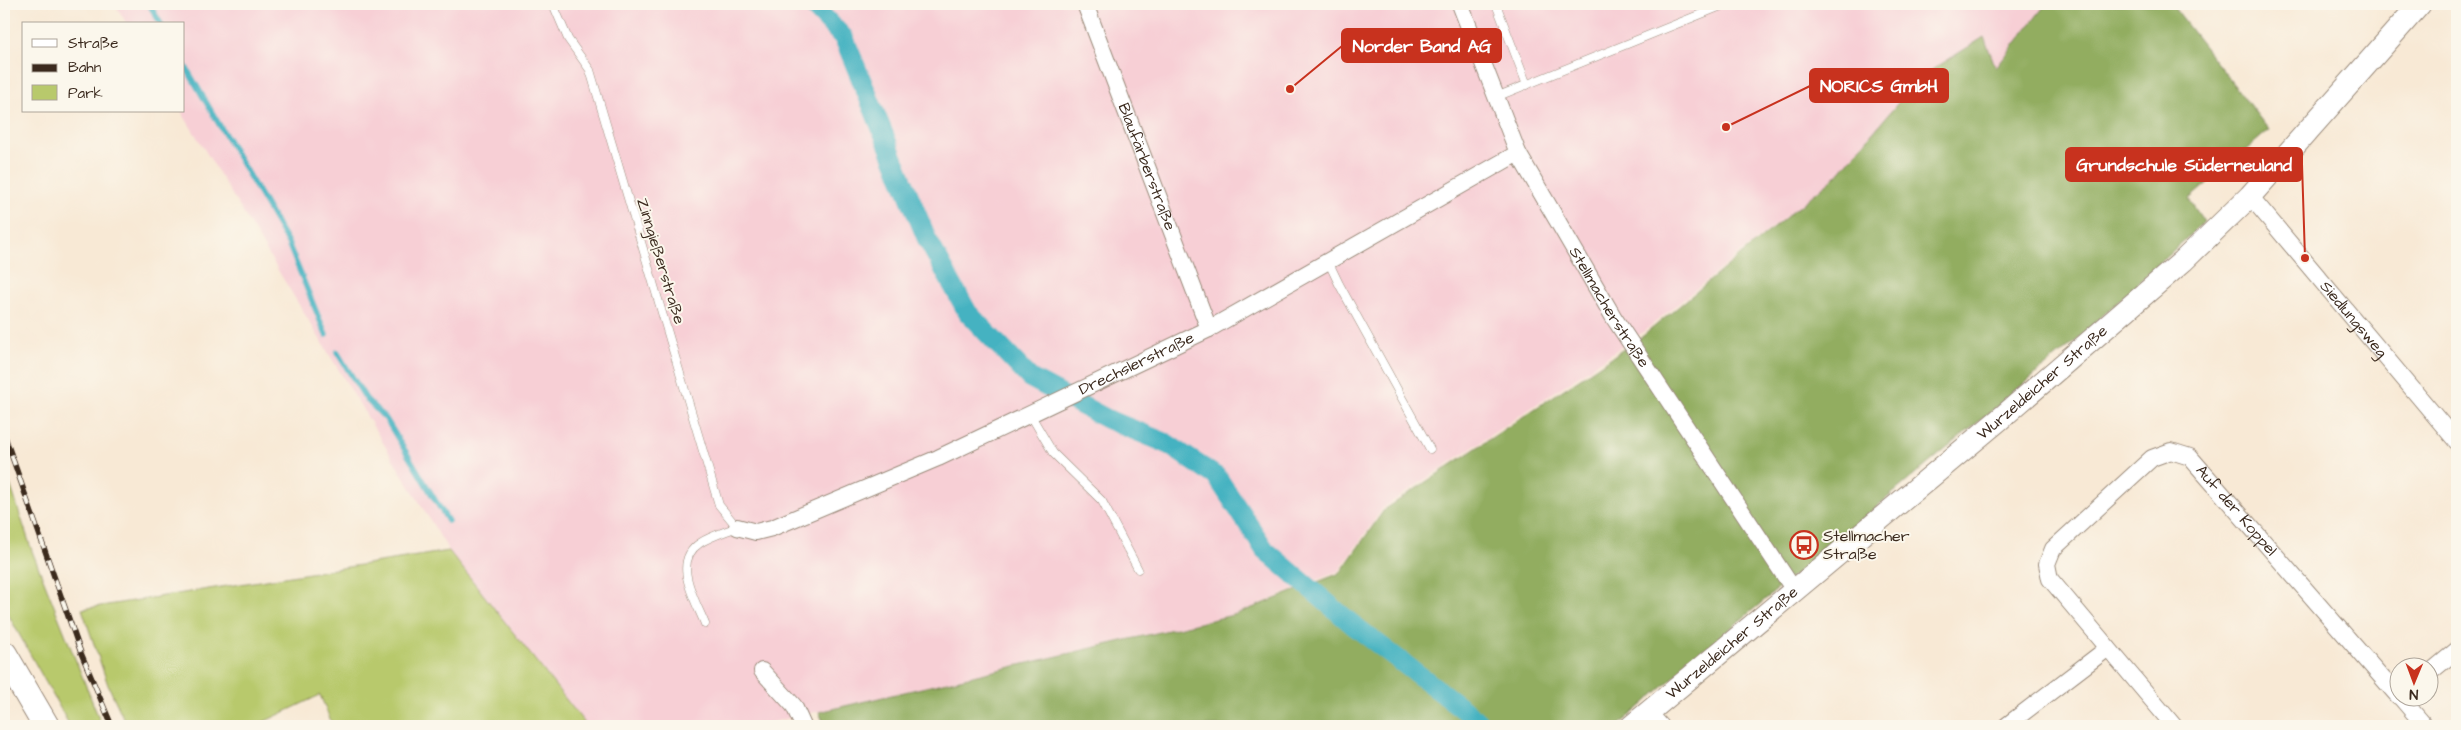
<svg xmlns="http://www.w3.org/2000/svg" width="2461" height="730" viewBox="0 0 2461 730" font-family="'Architects Daughter',sans-serif">
	<style>
		.built { fill: #f7cfd5 }
		.green { fill: #b8c96c; stroke: #7a7a45 }
		.forest { fill: #92ad60; stroke: #666c3f }
		.lines { fill: none; stroke-linecap: round; stroke-linejoin: round }
		.stream { stroke: #45b2c1; stroke-width: 5.5 }
		.canal { stroke: #45b2c1; stroke-width: 20 }
		.lane-casing { stroke: #9a8a7a; stroke-width: 9 }
		.street-casing { stroke: #9a8a7a; stroke-width: 18 }
		.secondary-casing { stroke: #9a8a7a; stroke-width: 24 }
		.primary-casing { stroke: #9a8a7a; stroke-width: 28 }
		.lane { stroke: #fff; stroke-width: 8 }
		.street { stroke: #fff; stroke-width: 16 }
		.secondary { stroke: #fff; stroke-width: 22 }
		.primary { stroke: #fff; stroke-width: 26 }
		.rail-casing { stroke: #3b2a1e; stroke-width: 5.5 }
		.rail { stroke: #fbf7ec; stroke-width: 4; stroke-dasharray: 11; stroke-linecap: butt }
		.labels { text-anchor: middle; dominant-baseline: central; stroke-width: 4; stroke-linejoin: round; paint-order: stroke }
		.street-label { font-size: 16px; fill: #3b2a1e; stroke: #fbf7ec }
		.poi-label { font-size: 16px; fill: #3b2a1e; stroke: #fbf7ec; text-anchor: start }
		.leader { fill: none; stroke: #c8321e; stroke-width: 2 }
		.callout-dot { fill: #c8321e; stroke: #fbf7ec; stroke-width: 2 }
		.callout { fill: #c8321e; stroke: #c8321e; stroke-width: 2 }
		.callout-label { font-size: 18px; text-anchor: middle; font-weight: bold; fill: #fff }
	</style>
	<rect width="100%" height="100%" fill="#fbf7ec"/>
	<filter id="ink" filterUnits="userSpaceOnUse"><feTurbulence type="fractalNoise" baseFrequency=".02" numOctaves="2"/><feDisplacementMap in="SourceGraphic" scale="10" xChannelSelector="R" yChannelSelector="G"/><feConvolveMatrix kernelMatrix="1 2 1 2 8 2 1 2 1" color-interpolation-filters="sRGB"/></filter>
	<filter id="wash" filterUnits="userSpaceOnUse"><feTurbulence type="fractalNoise" baseFrequency=".0096" numOctaves="4" result="noise"/><feDisplacementMap in="SourceGraphic" scale="20" xChannelSelector="R" yChannelSelector="G"/><feGaussianBlur stdDeviation="1.12" result="paint"/><feColorMatrix in="noise" values="0 0 0 0 0 0 0 0 0 0 0 0 0 0 0 0 0 1.4 0 .05"/><feComposite in="paint" operator="in"/></filter>
	<g filter="url(#wash)">
		<rect width="100%" height="100%" fill="#f8e9d5"/>
		<!-- built -->
		<path class="built" d="M 115,4 L 2046,4 L 1995,69 L 1984,37 L 1919,78 L 1837,175 L 1642,333 L 1383,508 L 1339,571 L 1238,613 L 756,726 L 587,726 L 449,551 L 181,111 L 184,111 L 184,24 L 127,24 Z"/>
		<!-- green -->
		<g class="green">
			<path d="M 4,466 L 32,551 L 102,726 L 70,726 L 4,607 Z"/>
			<path d="M 449,551 L 587,726 L 333,726 L 320,695 L 255,726 L 127,726 L 108,685 L 82,609 Z"/>
		</g>
		<!-- forest -->
		<path class="forest" d="M 2046,4 L 2171,4 L 2269,130 L 2189,199 L 2204,222 L 2072,344 L 1719,638 L 1618,726 L 825,726 L 819,712 L 1237,614 L 1340,573 L 1384,510 L 1643,336 L 1837,175 L 1919,78 L 1984,37 L 1996,68 Z"/>
		<g class="lines">
			<!-- stream -->
			<g class="stream">
				<path d="M 149,4 L 161,24"/>
				<path d="M 184,64 L 288,243 L 326,335"/>
				<path d="M 337,352 L 366,399 L 386,419 L 448,521"/>
			</g>
			<!-- canal -->
			<path class="canal" d="M 811,4 L 844,38 L 927,239 L 968,313 L 1030,378 L 1107,419 L 1166,443 L 1217,477 L 1265,550 L 1352,624 L 1467,712 L 1482,726"/>
		</g>
	</g>
	<g filter="url(#ink)">
		<g class="lines">
			<defs>
				<g id="lane">
					<path d="M 553,4 L 568,39 L 590,70 L 719,505 L 737,527 C 725,532 711,536 700,543 C 671,562 695,599 705,624"/>
					<path d="M 1496,4 L 1527,85"/>
					<path d="M 1496,97 L 1726,4"/>
					<path d="M 1328,261 L 1339,284 L 1430,449"/>
					<path d="M 1030,414 L 1053,453 L 1102,501 L 1138,569"/>
				</g>
				<g id="street">
					<path id="s1" d="M 1085,4 L 1209,329"/>
					<path id="s2" d="M 1460,4 L 1518,153 L 1614,318 L 1794,590"/>
					<path id="s3" d="M 2250,196 L 2457,442"/>
					<path id="s4" d="M 737,527 L 756,532 L 772,528 L 938,458 L 1209,329 L 1518,153"/>
					<path d="M 762,671 L 794,706 L 803,726"/>
					<path d="M 2428,674 L 2457,650"/>
					<path d="M 2401,698 L 2425,726"/>
					<path d="M 1648,712 L 1661,726"/>
					<path d="M 2006,726 L 2108,648"/>
					<path id="s5" d="M 2174,726 L 2050,579 L 2047,564 L 2053,549 L 2152,458 L 2171,451 L 2190,457 L 2398,696"/>
				</g>
				<g id="secondary">
					<path id="s6" d="M 1632,726 L 2000,419 L 2183,261 L 2250,196 L 2420,4"/>
				</g>
				<path id="primary" d="M 4,654 L 46,726"/>
			</defs>
			<!-- lane casing -->
			<use href="#lane" class="lane-casing"/>
			<!-- street casing -->
			<use href="#street" class="street-casing"/>
			<!-- secondary casing -->
			<use href="#secondary" class="secondary-casing"/>
			<!-- primary casing -->
			<use href="#primary" class="primary-casing"/>
			<!-- lane -->
			<use href="#lane" class="lane"/>
			<!-- street -->
			<use href="#street" class="street"/>
			<!-- secondary -->
			<use href="#secondary" class="secondary"/>
			<!-- primary -->
			<use href="#primary" class="primary"/>
			<defs>
				<path id="rail" d="M 4,434 L 81,653 L 112,726"/>
			</defs>
			<!-- rail casing -->
			<use href="#rail" class="rail-casing"/>
			<!-- rail -->
			<use href="#rail" class="rail"/>
		</g>
	</g>
	<!-- icons -->
	<defs>
		<symbol id="bus-ring" viewBox="-11 -11 22 22"><circle r="9.5" fill="#fbf7ec" stroke="#c8321e" stroke-width="1.5"/><path d="M-5-6H5V4H4V6H2V4H-2V6H-4V4H-5ZM-3.5-4V0h7V-4ZM-3.5 1.2v1.5H-2V1.2ZM2 1.2v1.5H3.5V1.2Z" fill="#c8321e"/></symbol>
	</defs>
	<g fill-rule="evenodd">
		<use href="#bus-ring" x="1788" y="529" width="32" height="32"/>
	</g>
	<g class="labels">
		<!-- street labels -->
		<g class="street-label">
			<text stroke="none"><textPath href="#s1" startOffset="174">Blaufärberstraße</textPath></text>
			<text transform="translate(661 261) rotate(73)">Zinngießerstraße</text>
			<text stroke="none"><textPath href="#s2" startOffset="339">Stellmacherstraße</textPath></text>
			<text stroke="none"><textPath href="#s3" startOffset="161">Siedlungsweg</textPath></text>
			<text stroke="none"><textPath href="#s4" startOffset="436">Drechslerstraße</textPath></text>
			<text stroke="none"><textPath href="#s6" startOffset="535">Wurzeldeicher Straße</textPath></text>
			<text stroke="none"><textPath href="#s5" startOffset="469">Auf der Koppel</textPath></text>
			<text stroke="none"><textPath href="#s6" startOffset="130">Wurzeldeicher Straße</textPath></text>
		</g>
		<!-- poi labels -->
		<g class="poi-label">
			<text x="1823" y="536">Stellmacher<tspan x="1823" dy="18">Straße</tspan></text>
		</g>
	</g>
	<!-- callouts -->
	<path class="leader" d="M1290 89L1342 46M1726 127L1810 86M2305 258L2302 164"/>
	<g class="callout-dot">
		<circle cx="1290" cy="89" r="5"/>
		<circle cx="1726" cy="127" r="5"/>
		<circle cx="2305" cy="258" r="5"/>
	</g>
	<g class="callout">
		<rect x="1342" y="29" width="159" height="33" rx="5"/>
		<rect x="1810" y="69" width="138" height="33" rx="5"/>
		<rect x="2066" y="148" width="236" height="33" rx="5"/>
	</g>
	<g class="callout-label">
		<text x="1422" y="52">Norder Band AG</text>
		<text x="1879" y="92">NORICS GmbH</text>
		<text x="2184" y="171">Grundschule Süderneuland</text>
	</g>
	<!-- margin -->
	<rect width="2461" height="730" fill="none" stroke="#fbf7ec" stroke-width="20"/>
	<!-- legend -->
	<rect x="22" y="22" width="162" height="90" fill="#fbf7ec" stroke="#aea59a"/>
	<rect x="32" y="39" width="25" height="8" fill="#ffffff" stroke="#aea59a"/>
	<text x="68" y="48" font-size="15" fill="#3b2a1e">Straße</text>
	<rect x="32" y="64" width="25" height="8" fill="#3b2a1e" stroke="#aea59a"/>
	<text x="68" y="72" font-size="15" fill="#3b2a1e">Bahn</text>
	<rect x="32" y="85" width="25" height="15" fill="#b8c96c" stroke="#aea59a"/>
	<text x="68" y="98" font-size="15" fill="#3b2a1e">Park</text>
	<!-- north arrow -->
	<g transform="translate(2414 682) rotate(181)"><circle r="24" fill="#fbf7ec" stroke="#aea59a"/>
	<path d="M0-4L9 19L0 12L-9 19Z" fill="#c8321e"/>
	<text y="-8" font-size="14" font-weight="bold" text-anchor="middle" fill="#3b2a1e">N</text>
	</g>
</svg>
